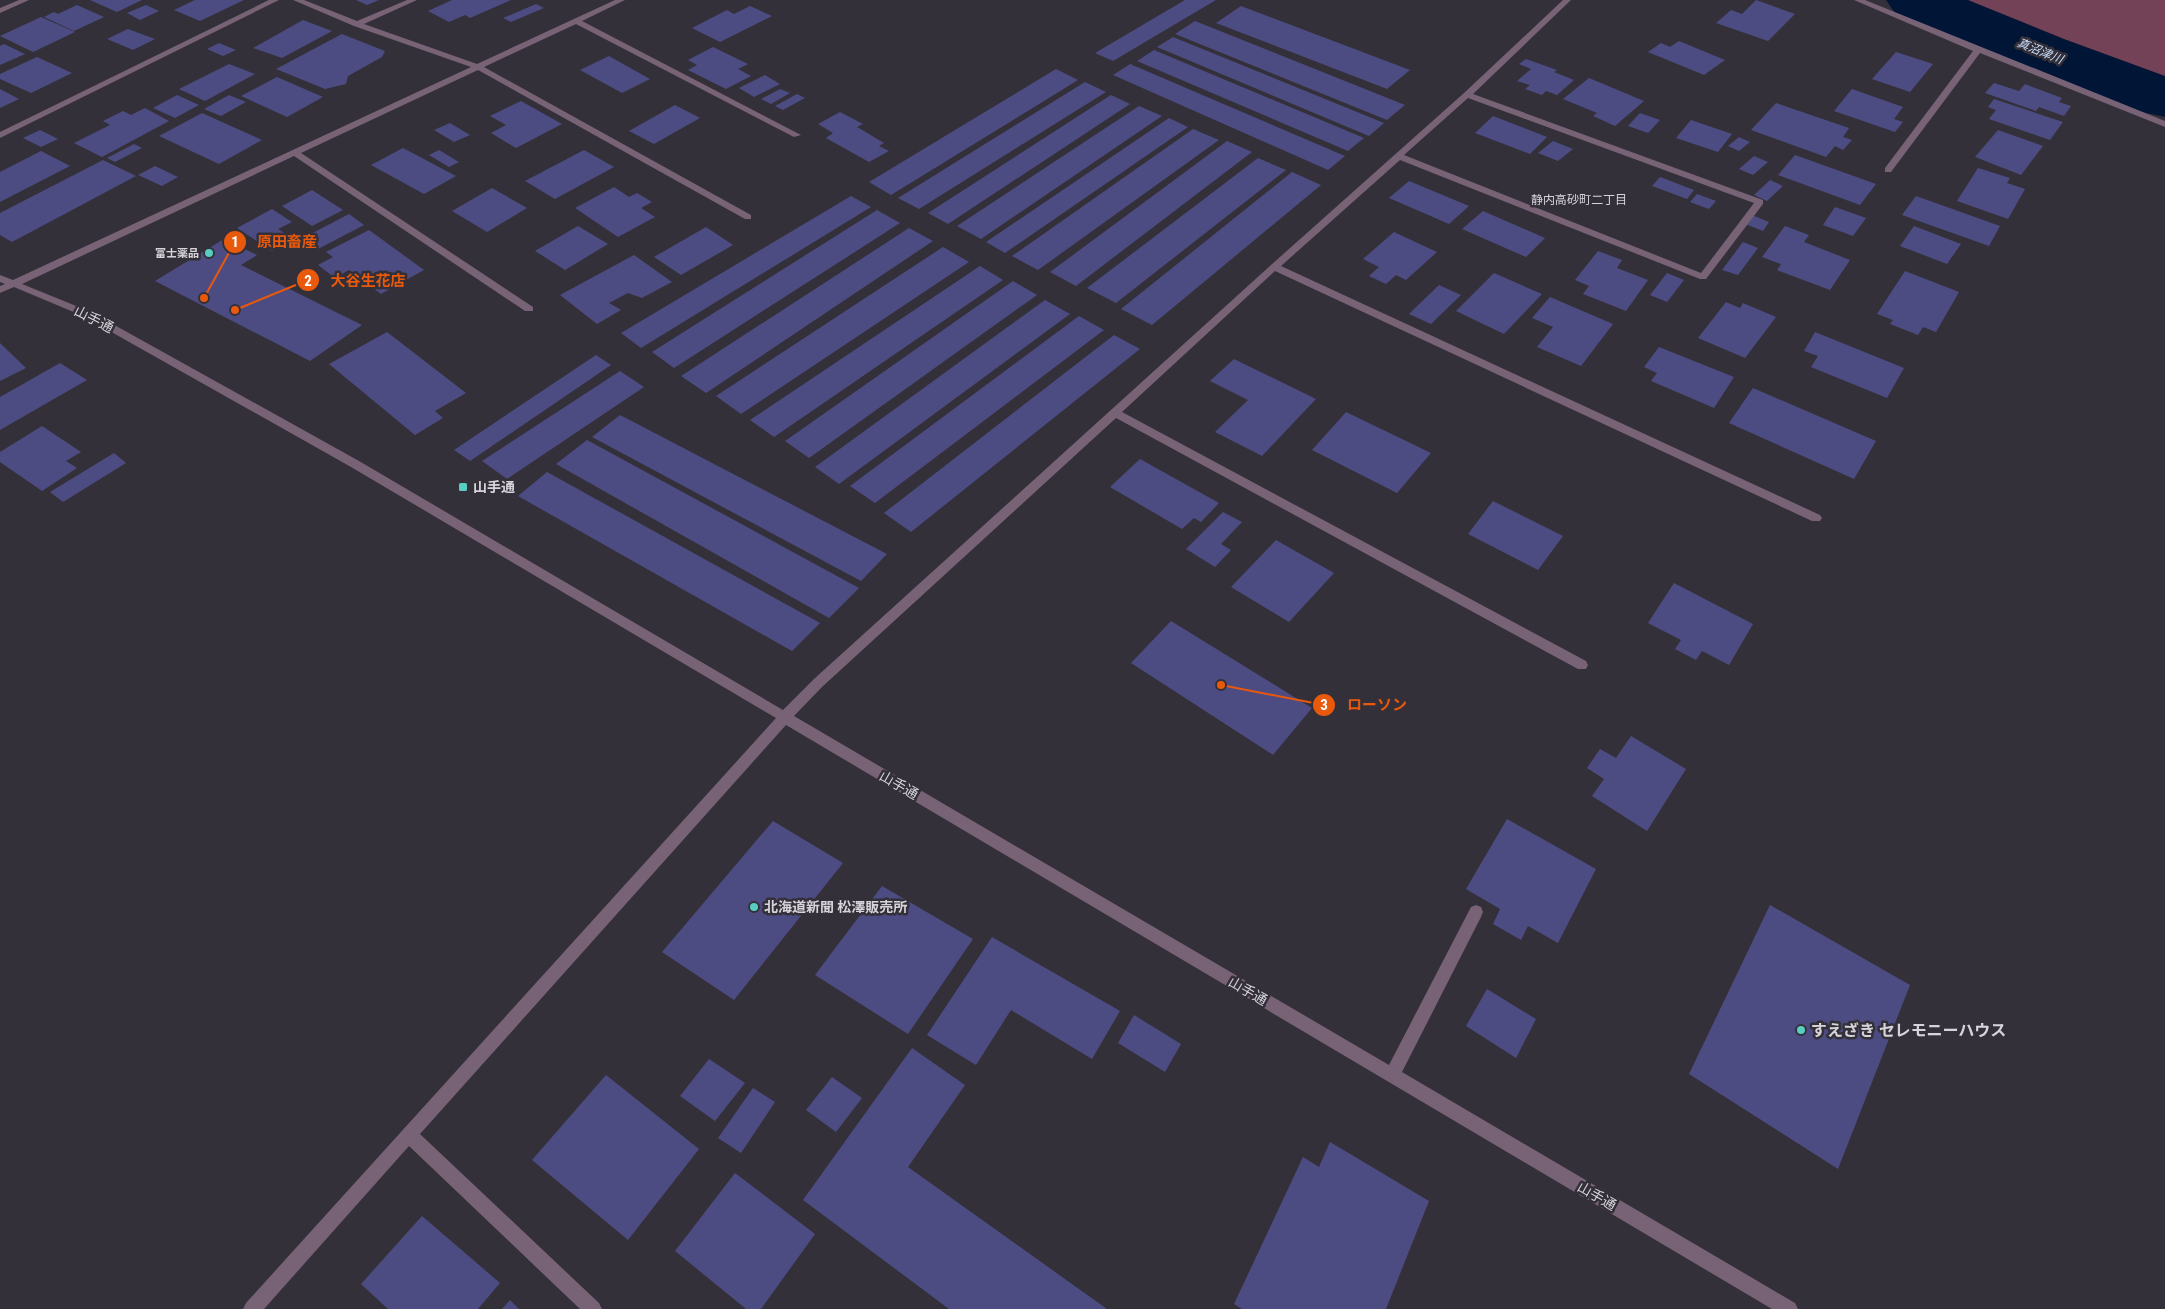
<svg xmlns="http://www.w3.org/2000/svg" width="2165" height="1309" viewBox="0 0 2165 1309" font-family="'Roboto Condensed','Noto Sans JP',sans-serif">
	<style>
		.green { fill: #734256 }
		.lines { fill: none; stroke-linecap: round; stroke-linejoin: round }
		.river { fill: #011536; fill-rule: evenodd }
		.building { fill: #4c4c83 }
		.minor { fill: #786275; fill-rule: evenodd }
		.poi-dot { fill: #58cec0; stroke: #343039; stroke-width: 2 }
		.labels { text-anchor: middle; dominant-baseline: central; stroke-width: 5; stroke-linejoin: round; paint-order: stroke }
		.far-poi-label { font-size: 11px; font-weight: bold; fill: #d6d4da; stroke: #343039; text-anchor: end }
		.far-water-label { font-size: 12px; font-style: italic; fill: #cadffd; stroke: #343039 }
		.far-neighbourhood-label { font-size: 12px; fill: #d6d1dd; stroke: #343039 }
		.street-label { font-size: 14px; fill: #d6d4da; stroke: #343039 }
		.poi-label { font-size: 14px; font-weight: bold; fill: #d6d4da; stroke: #343039; text-anchor: start }
		.near-poi-label { font-size: 16px; font-weight: bold; fill: #d6d4da; stroke: #343039; text-anchor: start }
		.leader { fill: none; stroke: #e8590c; stroke-width: 2 }
		.callout-dot { fill: #e8590c; stroke: #343039; stroke-width: 2 }
		.mark-label { font-size: 15px; text-anchor: middle; font-weight: bold; fill: #fff }
		.callout-label { font-size: 15px; text-anchor: middle; font-weight: bold; fill: #e8590c; stroke: #343039; stroke-width: 5; stroke-linejoin: round; paint-order: stroke }
	</style>
	<rect width="100%" height="100%" fill="#343039"/>
	<!-- green -->
	<path class="green" d="M 1961,0 L 2165,0 L 2165,78 Z"/>
	<g class="lines">
		<!-- river -->
		<path class="river" d="M 1886,0 L 1968,0 L 2064,39 L 2165,76 L 2165,117 L 2142,112 L 2020,65 L 1895,13 Z"/>
	</g>
	<!-- building -->
	<g class="building">
		<path d="M 90,0 L 142,0 L 117,12 Z"/>
		<path d="M 195,0 L 244,0 L 200,21 L 174,10 Z"/>
		<path d="M 356,0 L 379,0 L 367,5 Z"/>
		<path d="M 452,0 L 511,0 L 470,18 L 465,15 L 449,22 L 428,11 Z"/>
		<path d="M 1185,0 L 1216,0 L 1113,61 L 1095,53 Z"/>
		<path d="M 1756,0 L 1795,14 L 1768,41 L 1716,23 L 1731,10 L 1742,14 Z"/>
		<path d="M 536,4 L 544,8 L 511,22 L 503,18 Z"/>
		<path d="M 77,5 L 104,17 L 74,31 L 44,17 L 54,12 L 58,14 Z"/>
		<path d="M 146,5 L 159,11 L 140,20 L 127,13 Z"/>
		<path d="M 750,6 L 772,16 L 720,42 L 692,28 L 727,10 L 734,14 Z"/>
		<path d="M 1241,6 L 1410,70 L 1387,89 L 1216,23 Z"/>
		<path d="M 41,17 L 75,32 L 33,52 L 0,36 Z"/>
		<path d="M 303,20 L 332,31 L 282,58 L 253,48 Z"/>
		<path d="M 1195,21 L 1405,105 L 1387,120 L 1175,34 Z"/>
		<path d="M 128,29 L 155,39 L 133,50 L 107,39 Z"/>
		<path d="M 342,34 L 385,51 L 382,57 L 348,76 L 346,84 L 325,89 L 276,69 Z"/>
		<path d="M 1173,37 L 1384,123 L 1369,136 L 1157,47 Z"/>
		<path d="M 1679,41 L 1725,60 L 1704,75 L 1648,52 L 1661,43 L 1670,47 Z"/>
		<path d="M 219,43 L 236,50 L 223,56 L 207,49 Z"/>
		<path d="M 4,44 L 25,54 L 0,65 L 0,46 Z"/>
		<path d="M 713,47 L 748,64 L 738,69 L 751,76 L 726,89 L 688,70 L 697,65 L 688,60 Z"/>
		<path d="M 1154,50 L 1364,138 L 1348,151 L 1137,61 Z"/>
		<path d="M 1896,52 L 1933,64 L 1910,92 L 1872,79 Z"/>
		<path d="M 609,56 L 650,79 L 622,93 L 580,70 Z"/>
		<path d="M 37,57 L 72,73 L 31,93 L 0,79 L 0,74 Z"/>
		<path d="M 1526,59 L 1557,70 L 1554,72 L 1574,80 L 1557,95 L 1546,91 L 1542,95 L 1525,89 L 1530,85 L 1517,81 L 1531,69 L 1519,64 Z"/>
		<path d="M 229,64 L 255,74 L 205,101 L 179,89 Z"/>
		<path d="M 1130,64 L 1345,156 L 1328,170 L 1113,75 Z"/>
		<path d="M 1056,69 L 1078,80 L 891,195 L 869,182 Z"/>
		<path d="M 765,75 L 780,84 L 754,97 L 739,88 Z"/>
		<path d="M 277,77 L 323,97 L 287,117 L 241,96 Z"/>
		<path d="M 1589,78 L 1644,101 L 1615,126 L 1593,116 L 1597,113 L 1563,99 Z"/>
		<path d="M 1085,82 L 1106,92 L 919,209 L 898,198 Z"/>
		<path d="M 1994,83 L 2019,91 L 2025,84 L 2062,98 L 2059,102 L 2071,106 L 2064,116 L 2039,107 L 2036,111 L 1985,93 Z"/>
		<path d="M 0,89 L 19,99 L 0,108 Z"/>
		<path d="M 780,89 L 790,93 L 771,104 L 761,99 Z"/>
		<path d="M 1852,89 L 1903,107 L 1894,119 L 1903,122 L 1895,132 L 1834,111 Z"/>
		<path d="M 797,94 L 805,98 L 783,110 L 775,106 Z"/>
		<path d="M 177,95 L 199,105 L 175,118 L 153,108 Z"/>
		<path d="M 229,95 L 246,102 L 221,116 L 204,109 Z"/>
		<path d="M 1111,95 L 1130,104 L 948,224 L 928,213 Z"/>
		<path d="M 1994,99 L 2063,122 L 2050,140 L 1989,119 L 1996,110 L 1988,107 Z"/>
		<path d="M 521,101 L 562,124 L 516,148 L 491,133 L 506,125 L 490,116 Z"/>
		<path d="M 1776,103 L 1849,128 L 1843,137 L 1852,140 L 1843,150 L 1835,146 L 1826,157 L 1751,130 Z"/>
		<path d="M 675,105 L 700,118 L 654,144 L 629,131 Z"/>
		<path d="M 1139,106 L 1162,116 L 981,239 L 957,226 Z"/>
		<path d="M 145,108 L 169,121 L 102,157 L 74,143 L 110,125 L 103,121 L 123,111 L 131,115 Z"/>
		<path d="M 840,112 L 863,124 L 857,127 L 884,143 L 879,146 L 889,151 L 869,162 L 826,138 L 833,133 L 818,124 Z"/>
		<path d="M 202,113 L 262,140 L 219,164 L 159,136 Z"/>
		<path d="M 1640,113 L 1660,120 L 1648,133 L 1628,126 Z"/>
		<path d="M 1493,116 L 1547,137 L 1530,154 L 1475,133 Z"/>
		<path d="M 1169,118 L 1188,127 L 1005,253 L 986,242 Z"/>
		<path d="M 1691,120 L 1732,134 L 1718,152 L 1676,138 Z"/>
		<path d="M 450,123 L 470,135 L 454,142 L 434,130 Z"/>
		<path d="M 1193,129 L 1219,140 L 1038,270 L 1012,256 Z"/>
		<path d="M 40,130 L 58,139 L 41,147 L 23,138 Z"/>
		<path d="M 1998,130 L 2043,146 L 2021,175 L 1975,157 Z"/>
		<path d="M 1739,137 L 1750,142 L 1739,151 L 1728,146 Z"/>
		<path d="M 1227,141 L 1252,152 L 1076,286 L 1050,272 Z"/>
		<path d="M 1553,141 L 1573,149 L 1558,161 L 1538,153 Z"/>
		<path d="M 134,144 L 142,148 L 115,162 L 107,158 Z"/>
		<path d="M 403,148 L 456,176 L 424,194 L 371,165 Z"/>
		<path d="M 439,150 L 459,162 L 449,167 L 429,155 Z"/>
		<path d="M 584,150 L 614,167 L 555,199 L 525,181 Z"/>
		<path d="M 41,151 L 70,166 L 0,202 L 0,172 Z"/>
		<path d="M 1795,155 L 1876,184 L 1860,205 L 1778,175 Z"/>
		<path d="M 1754,156 L 1768,162 L 1753,175 L 1739,169 Z"/>
		<path d="M 1258,158 L 1286,170 L 1116,303 L 1087,288 Z"/>
		<path d="M 103,160 L 136,176 L 12,242 L 0,235 L 0,213 Z"/>
		<path d="M 155,166 L 178,177 L 162,186 L 138,175 Z"/>
		<path d="M 1978,168 L 2010,178 L 2007,183 L 2025,189 L 2008,219 L 1957,201 Z"/>
		<path d="M 1292,172 L 1321,185 L 1152,325 L 1121,309 Z"/>
		<path d="M 1660,177 L 1694,190 L 1687,199 L 1652,186 Z"/>
		<path d="M 1770,180 L 1783,186 L 1767,201 L 1754,195 Z"/>
		<path d="M 1409,181 L 1469,206 L 1449,224 L 1389,198 Z"/>
		<path d="M 614,187 L 629,197 L 637,193 L 652,202 L 641,208 L 655,217 L 618,237 L 575,208 Z"/>
		<path d="M 492,188 L 527,208 L 487,232 L 452,211 Z"/>
		<path d="M 312,190 L 343,210 L 312,226 L 282,206 Z"/>
		<path d="M 1697,194 L 1716,201 L 1709,209 L 1690,202 Z"/>
		<path d="M 851,196 L 871,207 L 641,348 L 621,333 Z"/>
		<path d="M 1916,196 L 2000,226 L 1989,246 L 1902,215 Z"/>
		<path d="M 1835,207 L 1866,218 L 1853,236 L 1823,225 Z"/>
		<path d="M 272,209 L 292,222 L 278,229 L 294,239 L 272,251 L 237,228 Z"/>
		<path d="M 877,210 L 900,223 L 674,368 L 652,352 Z"/>
		<path d="M 1483,211 L 1545,238 L 1526,257 L 1462,229 Z"/>
		<path d="M 349,214 L 364,225 L 318,249 L 303,238 Z"/>
		<path d="M 1752,215 L 1769,222 L 1763,231 L 1745,224 Z"/>
		<path d="M 578,226 L 608,244 L 565,270 L 535,251 Z"/>
		<path d="M 1785,226 L 1809,235 L 1804,242 L 1850,260 L 1830,290 L 1777,270 L 1781,264 L 1762,257 Z"/>
		<path d="M 1914,226 L 1961,244 L 1947,264 L 1900,246 Z"/>
		<path d="M 706,227 L 733,245 L 681,275 L 654,257 Z"/>
		<path d="M 909,228 L 933,241 L 706,393 L 681,376 Z"/>
		<path d="M 369,230 L 424,270 L 381,294 L 349,270 L 335,278 L 318,265 L 333,257 L 326,252 Z"/>
		<path d="M 1394,232 L 1437,252 L 1406,280 L 1396,275 L 1386,284 L 1369,276 L 1379,267 L 1363,259 Z"/>
		<path d="M 224,239 L 257,255 L 241,265 L 362,325 L 310,361 L 155,281 Z"/>
		<path d="M 1743,242 L 1758,248 L 1738,275 L 1722,270 Z"/>
		<path d="M 943,247 L 969,262 L 741,414 L 716,396 Z"/>
		<path d="M 1598,251 L 1622,260 L 1617,268 L 1648,280 L 1626,311 L 1583,294 L 1589,286 L 1575,280 Z"/>
		<path d="M 634,255 L 672,282 L 642,298 L 628,293 L 609,303 L 621,310 L 597,324 L 560,295 Z"/>
		<path d="M 980,266 L 1003,280 L 774,437 L 750,420 Z"/>
		<path d="M 1905,271 L 1959,292 L 1936,332 L 1923,327 L 1918,335 L 1890,324 L 1893,320 L 1877,314 Z"/>
		<path d="M 1494,273 L 1542,294 L 1504,334 L 1456,311 Z"/>
		<path d="M 1667,273 L 1684,280 L 1667,302 L 1650,295 Z"/>
		<path d="M 1013,281 L 1037,295 L 809,458 L 785,441 Z"/>
		<path d="M 1439,285 L 1461,295 L 1431,324 L 1409,314 Z"/>
		<path d="M 1550,297 L 1613,324 L 1581,366 L 1537,347 L 1553,327 L 1532,318 Z"/>
		<path d="M 1045,300 L 1070,314 L 839,484 L 815,467 Z"/>
		<path d="M 1726,302 L 1740,308 L 1743,303 L 1776,317 L 1745,358 L 1698,338 Z"/>
		<path d="M 1079,316 L 1104,330 L 875,503 L 850,486 Z"/>
		<path d="M 387,332 L 466,393 L 435,411 L 443,418 L 415,435 L 329,364 Z"/>
		<path d="M 1815,332 L 1904,368 L 1887,398 L 1811,367 L 1818,356 L 1804,351 Z"/>
		<path d="M 1114,335 L 1140,349 L 911,532 L 884,513 Z"/>
		<path d="M 0,343 L 26,368 L 0,381 Z"/>
		<path d="M 1659,347 L 1734,377 L 1714,408 L 1651,381 L 1657,373 L 1644,367 Z"/>
		<path d="M 596,355 L 611,365 L 470,461 L 454,450 Z"/>
		<path d="M 1234,359 L 1316,399 L 1262,456 L 1215,432 L 1248,400 L 1210,381 Z"/>
		<path d="M 60,363 L 87,380 L 0,430 L 0,397 Z"/>
		<path d="M 620,371 L 644,387 L 507,479 L 482,461 Z"/>
		<path d="M 1753,388 L 1876,441 L 1854,479 L 1729,423 Z"/>
		<path d="M 1346,412 L 1431,453 L 1397,493 L 1312,450 Z"/>
		<path d="M 620,415 L 887,554 L 861,581 L 592,437 Z"/>
		<path d="M 42,426 L 81,452 L 66,461 L 77,468 L 42,491 L 0,462 L 0,452 Z"/>
		<path d="M 587,440 L 859,588 L 829,618 L 556,464 Z"/>
		<path d="M 114,453 L 126,463 L 63,502 L 50,492 Z"/>
		<path d="M 1140,459 L 1219,503 L 1201,522 L 1194,518 L 1182,529 L 1110,487 Z"/>
		<path d="M 547,472 L 820,623 L 792,651 L 518,496 Z"/>
		<path d="M 1493,501 L 1563,536 L 1538,570 L 1468,534 Z"/>
		<path d="M 1223,512 L 1242,522 L 1221,544 L 1231,550 L 1215,567 L 1186,549 Z"/>
		<path d="M 1276,540 L 1334,573 L 1289,622 L 1231,587 Z"/>
		<path d="M 1674,583 L 1753,624 L 1729,665 L 1702,651 L 1696,660 L 1675,649 L 1681,640 L 1648,623 Z"/>
		<path d="M 1171,621 L 1312,708 L 1273,755 L 1131,663 Z"/>
		<path d="M 1631,736 L 1686,769 L 1647,831 L 1592,796 L 1604,779 L 1587,768 L 1600,749 L 1616,758 Z"/>
		<path d="M 1507,819 L 1596,869 L 1558,943 L 1528,926 L 1521,940 L 1493,924 L 1500,909 L 1466,889 Z"/>
		<path d="M 773,821 L 843,863 L 734,1000 L 662,952 Z"/>
		<path d="M 882,886 L 973,939 L 908,1034 L 815,975 Z"/>
		<path d="M 1770,905 L 1910,985 L 1838,1169 L 1689,1074 Z"/>
		<path d="M 992,937 L 1120,1011 L 1092,1059 L 1011,1010 L 976,1065 L 927,1035 Z"/>
		<path d="M 1487,989 L 1536,1019 L 1516,1058 L 1466,1026 Z"/>
		<path d="M 1134,1015 L 1181,1044 L 1165,1072 L 1118,1043 Z"/>
		<path d="M 912,1048 L 965,1085 L 908,1167 L 1107,1309 L 949,1309 L 803,1200 Z"/>
		<path d="M 709,1059 L 745,1083 L 715,1121 L 680,1096 Z"/>
		<path d="M 606,1075 L 699,1149 L 628,1240 L 532,1160 Z"/>
		<path d="M 832,1077 L 862,1098 L 836,1132 L 806,1110 Z"/>
		<path d="M 753,1088 L 775,1102 L 741,1153 L 718,1138 Z"/>
		<path d="M 1330,1142 L 1429,1201 L 1386,1309 L 1242,1309 L 1234,1304 L 1303,1157 L 1319,1167 Z"/>
		<path d="M 735,1173 L 815,1234 L 761,1309 L 746,1309 L 675,1251 Z"/>
		<path d="M 422,1216 L 500,1283 L 478,1309 L 388,1309 L 361,1284 Z"/>
		<path d="M 510,1300 L 519,1309 L 502,1309 Z"/>
	</g>
	<g class="lines">
		<!-- minor -->
		<g class="minor">
			<path d="M 19,0 L 29,0 L 0,13 L 0,8 Z"/>
			<path d="M 269,0 L 279,0 L 0,138 L 0,132 Z"/>
			<path d="M 293,0 L 304,0 L 357,21 L 407,0 L 417,0 L 364,24 L 477,64 L 615,0 L 625,0 L 582,21 L 801,135 L 794,137 L 576,24 L 484,67 L 751,215 L 751,219 L 745,219 L 478,70 L 301,153 L 533,307 L 533,311 L 525,311 L 294,156 L 22,284 L 91,312 L 359,461 L 783,710 L 814,679 L 1271,265 L 1464,93 L 1563,0 L 1571,0 L 1473,94 L 1763,200 L 1763,204 L 1706,279 L 1700,279 L 1400,160 L 1281,266 L 1820,515 L 1822,518 L 1820,521 L 1812,521 L 1275,271 L 1122,412 L 1586,661 L 1588,665 L 1586,669 L 1578,669 L 1116,418 L 822,687 L 794,716 L 1389,1065 L 1471,907 L 1476,905 L 1481,907 L 1483,912 L 1481,917 L 1402,1072 L 1795,1303 L 1798,1309 L 1772,1309 L 786,725 L 420,1134 L 599,1303 L 602,1309 L 580,1309 L 409,1146 L 264,1309 L 243,1309 L 246,1303 L 776,718 L 351,467 L 83,316 L 14,287 L 0,293 L 0,286 L 5,284 L 0,282 L 0,275 L 13,280 L 471,67 L 354,26 ZM 1468,98 L 1754,203 L 1701,273 L 1404,155 Z"/>
			<path d="M 1854,0 L 1865,0 L 2165,121 L 2165,127 L 1980,53 L 1891,172 L 1885,172 L 1885,168 L 1973,51 Z"/>
		</g>
	</g>
	<!-- markers -->
	<g class="poi-dot">
		<circle cx="209" cy="253" r="5"/>
		<rect x="458" y="482" width="10" height="10" rx="2.5"/>
		<circle cx="754" cy="907" r="5"/>
		<circle cx="1801" cy="1030" r="5"/>
	</g>
	<g class="labels">
		<!-- far-poi labels -->
		<g class="far-poi-label">
			<text x="199" y="253">富士薬品</text>
		</g>
		<!-- far-water labels -->
		<g class="far-water-label">
			<text transform="translate(2040 51) rotate(22)">真沼津川</text>
		</g>
		<!-- far-neighbourhood labels -->
		<g class="far-neighbourhood-label">
			<text x="1579" y="200">静内高砂町二丁目</text>
		</g>
		<!-- street labels -->
		<g class="street-label">
			<text transform="translate(94 319) rotate(27)">山手通</text>
			<text transform="translate(899 785) rotate(30)">山手通</text>
			<text transform="translate(1248 991) rotate(30)">山手通</text>
			<text transform="translate(1597 1196) rotate(30)">山手通</text>
		</g>
		<!-- poi labels -->
		<g class="poi-label">
			<text x="473" y="487">山手通</text>
			<text x="764" y="907">北海道新聞 松澤販売所</text>
		</g>
		<!-- near-poi labels -->
		<g class="near-poi-label">
			<text x="1811" y="1030">すえざき セレモニーハウス</text>
		</g>
	</g>
	<!-- callouts -->
	<path class="leader" d="M204 298L235 242M235 310L308 280M1221 685L1324 705"/>
	<g class="callout-dot">
		<circle cx="204" cy="298" r="5"/>
		<circle cx="235" cy="310" r="5"/>
		<circle cx="1221" cy="685" r="5"/>
		<circle cx="235" cy="242" r="12"/>
		<circle cx="308" cy="280" r="12"/>
		<circle cx="1324" cy="705" r="12"/>
	</g>
	<g class="mark-label">
		<text x="235" y="247">1</text>
		<text x="308" y="286">2</text>
		<text x="1324" y="710">3</text>
	</g>
	<g class="callout-label">
		<text x="287" y="247">原田畜産</text>
		<text x="368" y="286">大谷生花店</text>
		<text x="1377" y="710">ローソン</text>
	</g>
</svg>
